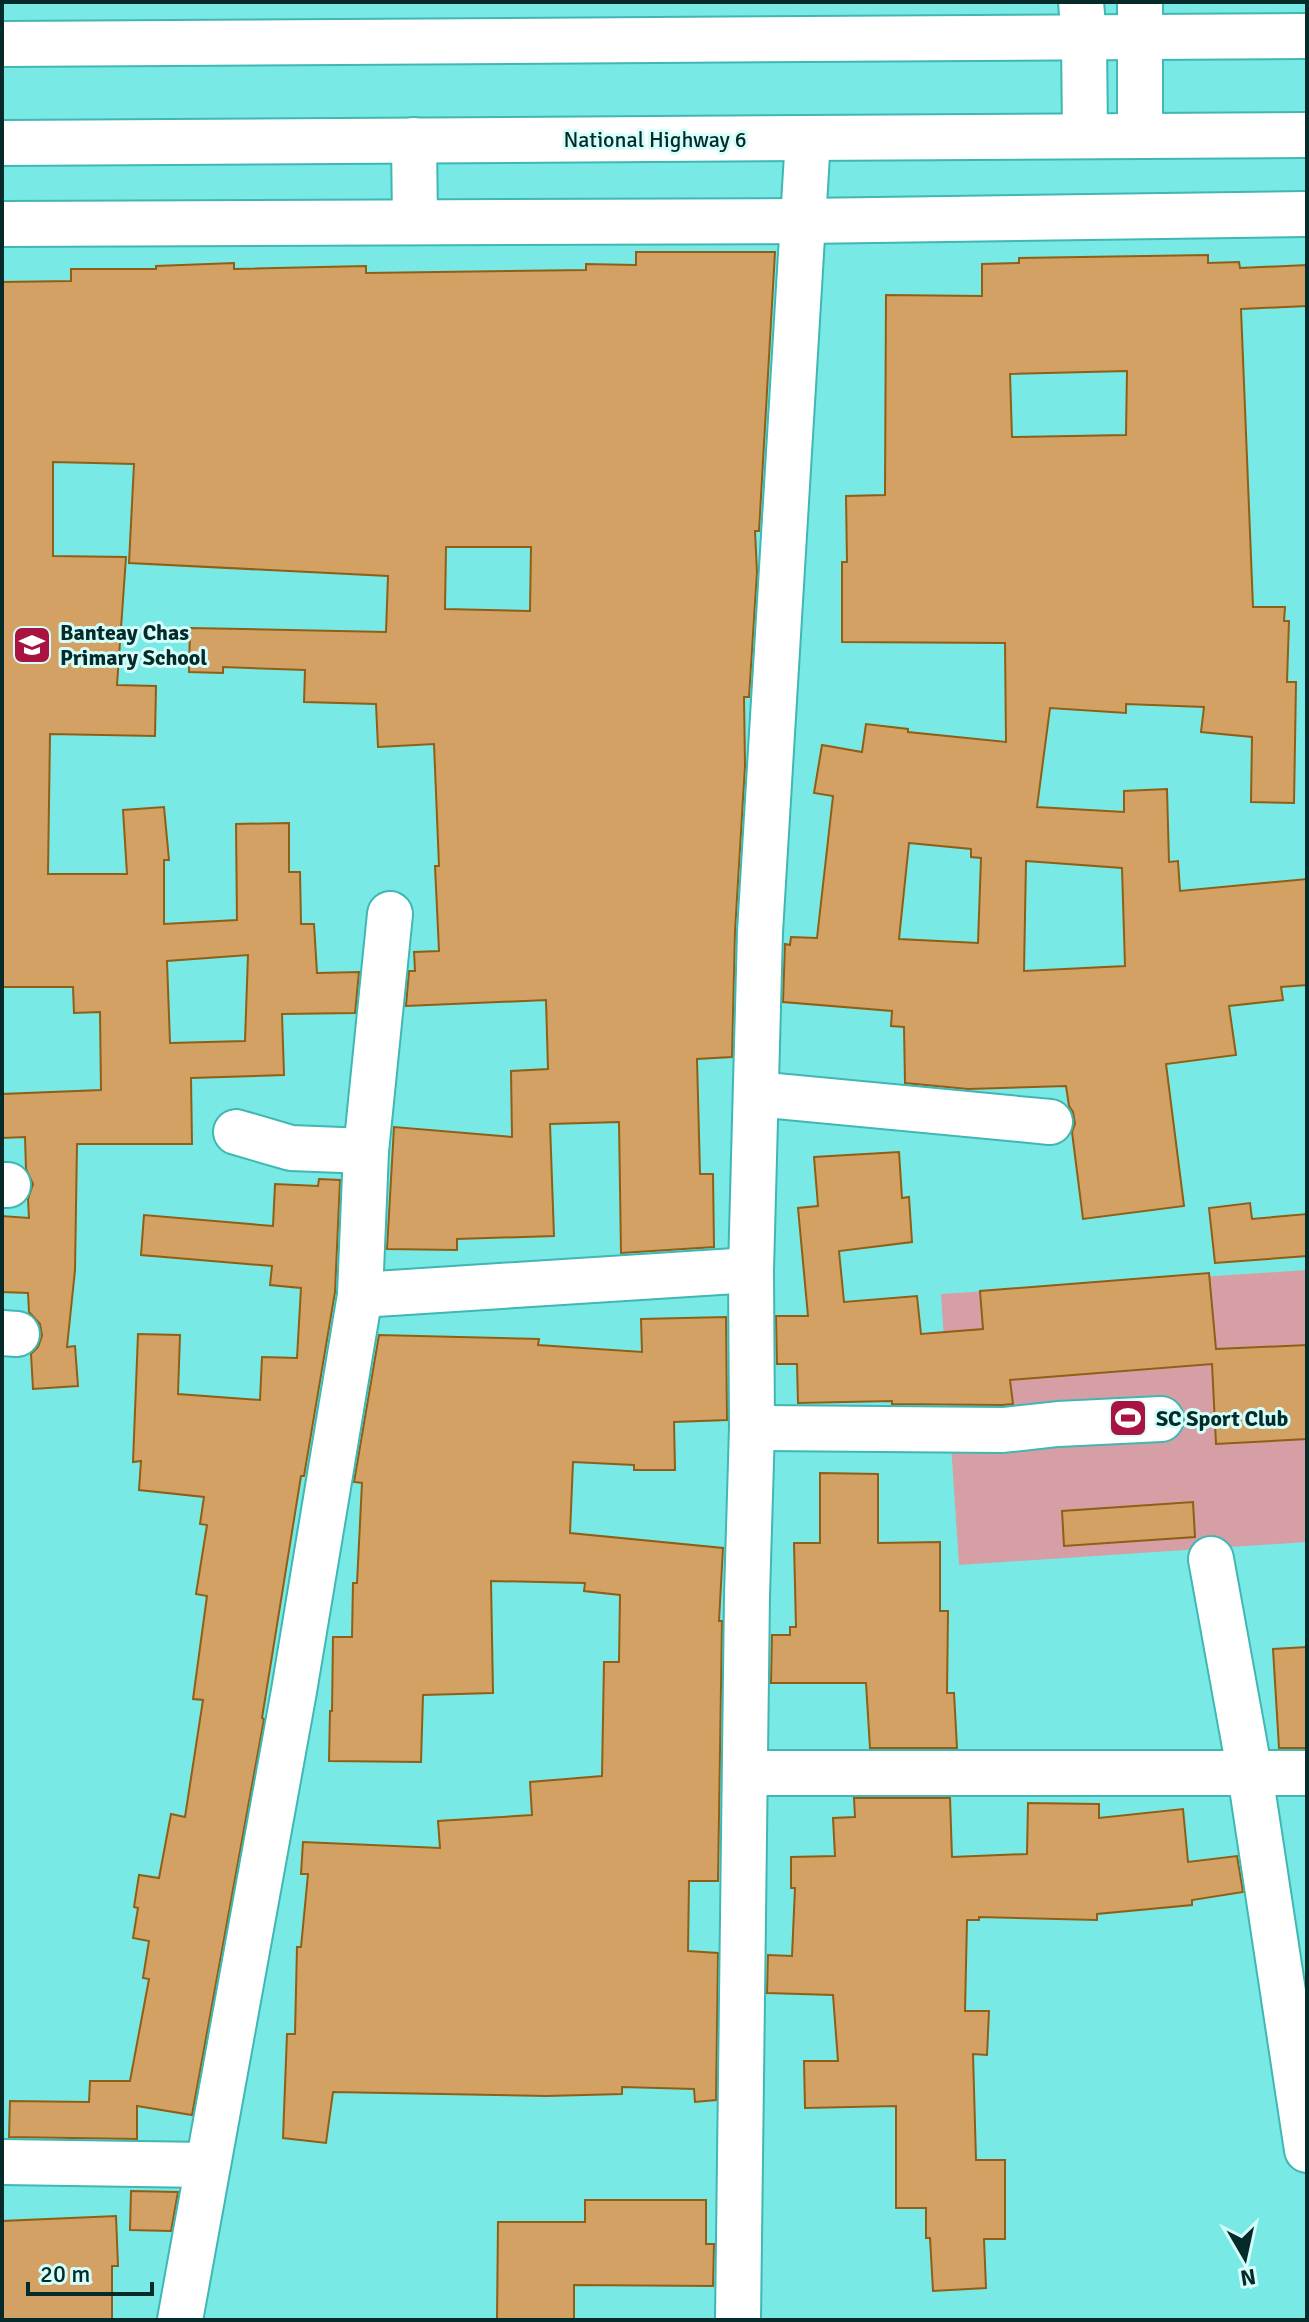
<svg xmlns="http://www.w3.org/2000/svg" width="1309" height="2322" viewBox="0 0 1309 2322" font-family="Signika,sans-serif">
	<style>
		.green { fill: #d69fa5 }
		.building { fill: #d3a163; stroke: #8f5f15; stroke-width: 2; fill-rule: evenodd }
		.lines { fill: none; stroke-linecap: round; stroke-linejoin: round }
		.minor-casing { stroke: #40b7b2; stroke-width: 48 }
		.secondary-casing { stroke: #40b7b2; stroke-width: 48 }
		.primary-casing { stroke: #40b7b2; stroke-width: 48 }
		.minor { stroke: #fff; stroke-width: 44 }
		.secondary { stroke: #fff; stroke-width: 44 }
		.primary { stroke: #fff; stroke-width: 44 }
		.labels { text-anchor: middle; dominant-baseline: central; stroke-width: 6; stroke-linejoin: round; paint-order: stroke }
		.street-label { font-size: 22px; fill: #042b29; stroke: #d5fefb }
		.poi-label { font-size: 22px; font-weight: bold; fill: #042b29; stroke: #d5fefb; text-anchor: start }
	</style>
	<rect width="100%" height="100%" fill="#78e9e5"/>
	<!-- green -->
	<path class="green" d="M 1307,1270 L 1307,1542 L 959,1565 L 941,1294 Z"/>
	<!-- building -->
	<g class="building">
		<path d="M 636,252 L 775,252 L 759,531 L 755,531 L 757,572 L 749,697 L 744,697 L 745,766 L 735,931 L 732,1057 L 697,1059 L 700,1174 L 713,1174 L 714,1247 L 621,1253 L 619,1122 L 550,1124 L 554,1236 L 457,1239 L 457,1250 L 387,1249 L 394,1127 L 512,1137 L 511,1071 L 548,1069 L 546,1000 L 406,1006 L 409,971 L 415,971 L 414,952 L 439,951 L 435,866 L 439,866 L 434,744 L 378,747 L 376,704 L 304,702 L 305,670 L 223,667 L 223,673 L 189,672 L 190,628 L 386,632 L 388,576 L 129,563 L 134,464 L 53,462 L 53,556 L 126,557 L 117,685 L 156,686 L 155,736 L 50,734 L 48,874 L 127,874 L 123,810 L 164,807 L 169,860 L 164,860 L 164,924 L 237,920 L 236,824 L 289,823 L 289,872 L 300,872 L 301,924 L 314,924 L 317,973 L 359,972 L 355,1013 L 282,1014 L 284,1075 L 191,1078 L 192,1144 L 77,1144 L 75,1270 L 67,1347 L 75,1346 L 78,1386 L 33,1389 L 31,1354 L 38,1347 L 42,1336 L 40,1324 L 29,1312 L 28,1293 L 2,1292 L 2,1216 L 29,1218 L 28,1199 L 33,1184 L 26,1169 L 25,1137 L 2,1138 L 2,1094 L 101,1090 L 100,1012 L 74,1013 L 73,987 L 2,987 L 2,282 L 71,281 L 71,269 L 156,269 L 156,266 L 234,263 L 234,269 L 366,266 L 366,273 L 586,270 L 586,264 L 636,265 ZM 446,547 L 531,547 L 530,611 L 445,609 ZM 248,955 L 245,1041 L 170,1043 L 167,961 Z"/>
		<path d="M 1208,255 L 1208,263 L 1239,262 L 1240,268 L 1307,265 L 1307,306 L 1241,309 L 1253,607 L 1285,607 L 1284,621 L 1289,621 L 1287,682 L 1296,682 L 1294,803 L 1251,802 L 1252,737 L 1201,732 L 1204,707 L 1126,704 L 1126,713 L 1050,708 L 1037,807 L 1124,812 L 1124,791 L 1167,789 L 1169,862 L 1178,861 L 1180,891 L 1307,879 L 1307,985 L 1281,987 L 1283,1000 L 1229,1006 L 1236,1055 L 1166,1064 L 1184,1206 L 1083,1219 L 1072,1132 L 1075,1124 L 1073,1112 L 1069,1106 L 1066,1086 L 968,1089 L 905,1083 L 904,1027 L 891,1026 L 892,1011 L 783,1002 L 785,944 L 790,945 L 791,937 L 817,938 L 833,796 L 814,793 L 822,745 L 862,752 L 866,724 L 908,729 L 908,732 L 1006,742 L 1005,643 L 842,642 L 842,562 L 847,562 L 846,496 L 885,495 L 886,295 L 982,296 L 982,264 L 1019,263 L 1019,258 ZM 1127,371 L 1126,435 L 1012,437 L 1010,374 ZM 909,843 L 971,849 L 971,857 L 981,858 L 978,943 L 899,939 ZM 1026,861 L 1122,868 L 1125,966 L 1024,971 Z"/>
		<path d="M 899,1152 L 902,1198 L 909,1197 L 912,1242 L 839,1251 L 844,1302 L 917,1296 L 921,1334 L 983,1329 L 980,1291 L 1209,1273 L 1216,1349 L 1307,1345 L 1307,1439 L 1216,1444 L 1212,1364 L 1010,1380 L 1013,1404 L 1002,1405 L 892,1404 L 892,1401 L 798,1403 L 797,1364 L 777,1364 L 776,1316 L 808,1316 L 798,1208 L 818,1206 L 814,1157 Z"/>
		<path d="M 319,1179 L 340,1180 L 335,1292 L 304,1476 L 301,1476 L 262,1718 L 264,1719 L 192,2115 L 137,2106 L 137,2139 L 9,2137 L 10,2101 L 89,2102 L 90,2081 L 130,2081 L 149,1979 L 143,1978 L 149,1941 L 133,1938 L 138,1908 L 134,1907 L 139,1875 L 159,1878 L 171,1814 L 185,1817 L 203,1700 L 193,1699 L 207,1596 L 196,1594 L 207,1525 L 200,1524 L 204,1497 L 139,1490 L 141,1461 L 133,1462 L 138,1334 L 180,1335 L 178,1394 L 260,1400 L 262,1357 L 297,1358 L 301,1288 L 270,1285 L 272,1266 L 141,1255 L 144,1215 L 273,1226 L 275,1184 L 318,1186 Z"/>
		<path d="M 1250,1203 L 1252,1219 L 1307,1214 L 1307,1256 L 1215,1263 L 1209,1208 Z"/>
		<path d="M 726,1317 L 727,1420 L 674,1422 L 675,1470 L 634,1470 L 634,1465 L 573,1462 L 570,1533 L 723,1548 L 719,1621 L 722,1621 L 718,1881 L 689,1881 L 688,1951 L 718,1953 L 716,2100 L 695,2102 L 694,2089 L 622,2087 L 622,2094 L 546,2096 L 333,2092 L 326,2143 L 283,2138 L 287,2034 L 295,2034 L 297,1947 L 301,1947 L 308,1874 L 301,1874 L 303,1842 L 440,1848 L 438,1821 L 532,1815 L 530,1782 L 602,1776 L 604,1662 L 619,1662 L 620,1595 L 584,1591 L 585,1583 L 491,1581 L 493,1693 L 423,1695 L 421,1762 L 329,1761 L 330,1711 L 332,1711 L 333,1637 L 352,1637 L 353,1583 L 357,1583 L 362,1483 L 354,1482 L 379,1335 L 539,1339 L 538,1345 L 642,1352 L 641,1319 Z"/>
		<path d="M 820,1473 L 878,1474 L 878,1543 L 940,1542 L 940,1611 L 948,1611 L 947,1693 L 954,1693 L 957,1748 L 870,1748 L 866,1683 L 771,1683 L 772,1635 L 790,1635 L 790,1627 L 796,1627 L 794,1543 L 820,1543 Z"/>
		<path d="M 1193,1502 L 1195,1537 L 1064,1546 L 1062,1511 Z"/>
		<path d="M 1307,1647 L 1307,1748 L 1279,1748 L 1273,1649 Z"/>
		<path d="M 854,1798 L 950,1798 L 952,1857 L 1027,1854 L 1028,1803 L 1099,1804 L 1099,1818 L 1183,1809 L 1188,1862 L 1237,1856 L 1243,1892 L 1192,1900 L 1192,1905 L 1097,1914 L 1097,1920 L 979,1917 L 979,1920 L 967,1920 L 965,2011 L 989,2011 L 987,2055 L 973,2054 L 976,2160 L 1005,2160 L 1005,2239 L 984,2239 L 986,2288 L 933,2291 L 930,2238 L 926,2238 L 926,2208 L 896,2208 L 896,2106 L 805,2108 L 804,2061 L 838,2061 L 833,1995 L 767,1993 L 768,1955 L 792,1956 L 795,1888 L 791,1888 L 791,1857 L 835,1856 L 833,1818 L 855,1817 Z"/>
		<path d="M 131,2191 L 178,2192 L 171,2231 L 130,2230 Z"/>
		<path d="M 585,2200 L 706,2200 L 706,2244 L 714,2244 L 713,2286 L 574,2285 L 574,2320 L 497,2320 L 498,2222 L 585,2222 Z"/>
		<path d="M 116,2216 L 118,2266 L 112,2266 L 112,2320 L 2,2320 L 2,2221 Z"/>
	</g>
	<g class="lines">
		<defs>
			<g id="minor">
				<path d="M 414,140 L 415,222"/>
				<path d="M 2,224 L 804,221 L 1307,214"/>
				<path d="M 756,1094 L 1050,1122"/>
				<path d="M 236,1132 L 291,1148 L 366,1151"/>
				<path d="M 2,1185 L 8,1185"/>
				<path d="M 360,1295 L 751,1270"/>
				<path d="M 2,1333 L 17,1334"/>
				<path d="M 752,1428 L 1003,1430 L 1058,1424 L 1161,1419"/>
				<path d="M 1211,1559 L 1250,1774 L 1307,2150"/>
				<path d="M 747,1773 L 1307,1773"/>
				<path d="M 2,2162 L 207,2165"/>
				<path d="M 180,2320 L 294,1691 L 360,1295 L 366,1151 L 390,914"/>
				<path d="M 738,2320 L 747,1595 L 752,1428 L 751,1270 L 760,932 L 808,138"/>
			</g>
			<g id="secondary">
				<path d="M 1081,2 L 1084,38 L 1085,136"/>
				<path d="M 1140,2 L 1140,136"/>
			</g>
			<g id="primary">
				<path d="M 2,44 L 1307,36"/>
				<path d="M 2,143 L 1307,135"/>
			</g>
		</defs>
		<!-- minor casing -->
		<use href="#minor" class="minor-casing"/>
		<!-- secondary casing -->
		<use href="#secondary" class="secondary-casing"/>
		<!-- primary casing -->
		<use href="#primary" class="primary-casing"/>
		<!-- minor -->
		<use href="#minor" class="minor"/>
		<!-- secondary -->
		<use href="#secondary" class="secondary"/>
		<!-- primary -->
		<use href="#primary" class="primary"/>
	</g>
	<!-- icons -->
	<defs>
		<symbol id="school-square" viewBox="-11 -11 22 22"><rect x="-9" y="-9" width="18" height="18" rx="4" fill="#a91341" stroke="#d5fefb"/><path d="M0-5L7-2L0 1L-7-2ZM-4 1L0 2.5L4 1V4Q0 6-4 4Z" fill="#fff"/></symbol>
		<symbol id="stadium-square" viewBox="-11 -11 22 22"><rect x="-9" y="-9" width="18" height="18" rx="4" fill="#a91341" stroke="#d5fefb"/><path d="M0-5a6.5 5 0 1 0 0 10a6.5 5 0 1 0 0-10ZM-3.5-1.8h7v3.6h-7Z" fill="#fff"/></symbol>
	</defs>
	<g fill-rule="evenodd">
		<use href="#school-square" x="10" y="623" width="44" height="44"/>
		<use href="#stadium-square" x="1106" y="1396" width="44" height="44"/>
	</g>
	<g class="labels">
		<!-- street labels -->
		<g class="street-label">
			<text x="655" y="139">National Highway 6</text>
		</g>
		<!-- poi labels -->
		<g class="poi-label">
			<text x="60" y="632">Banteay Chas<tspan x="60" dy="25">Primary School</tspan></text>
			<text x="1156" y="1418">SC Sport Club</text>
		</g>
	</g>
	<!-- border -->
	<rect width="1309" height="2322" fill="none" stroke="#042b29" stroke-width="8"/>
	<!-- north arrow -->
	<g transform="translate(1245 2258) rotate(171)" stroke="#d5fefb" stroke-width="6" paint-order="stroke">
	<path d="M0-6L14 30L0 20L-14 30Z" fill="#042b29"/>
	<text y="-12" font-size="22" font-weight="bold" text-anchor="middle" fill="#042b29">N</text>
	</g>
	<!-- scale -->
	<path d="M28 2282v12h124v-12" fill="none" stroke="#042b29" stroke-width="4"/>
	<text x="40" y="2282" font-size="24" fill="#042b29" stroke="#d5fefb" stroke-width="6" paint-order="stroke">20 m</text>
</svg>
